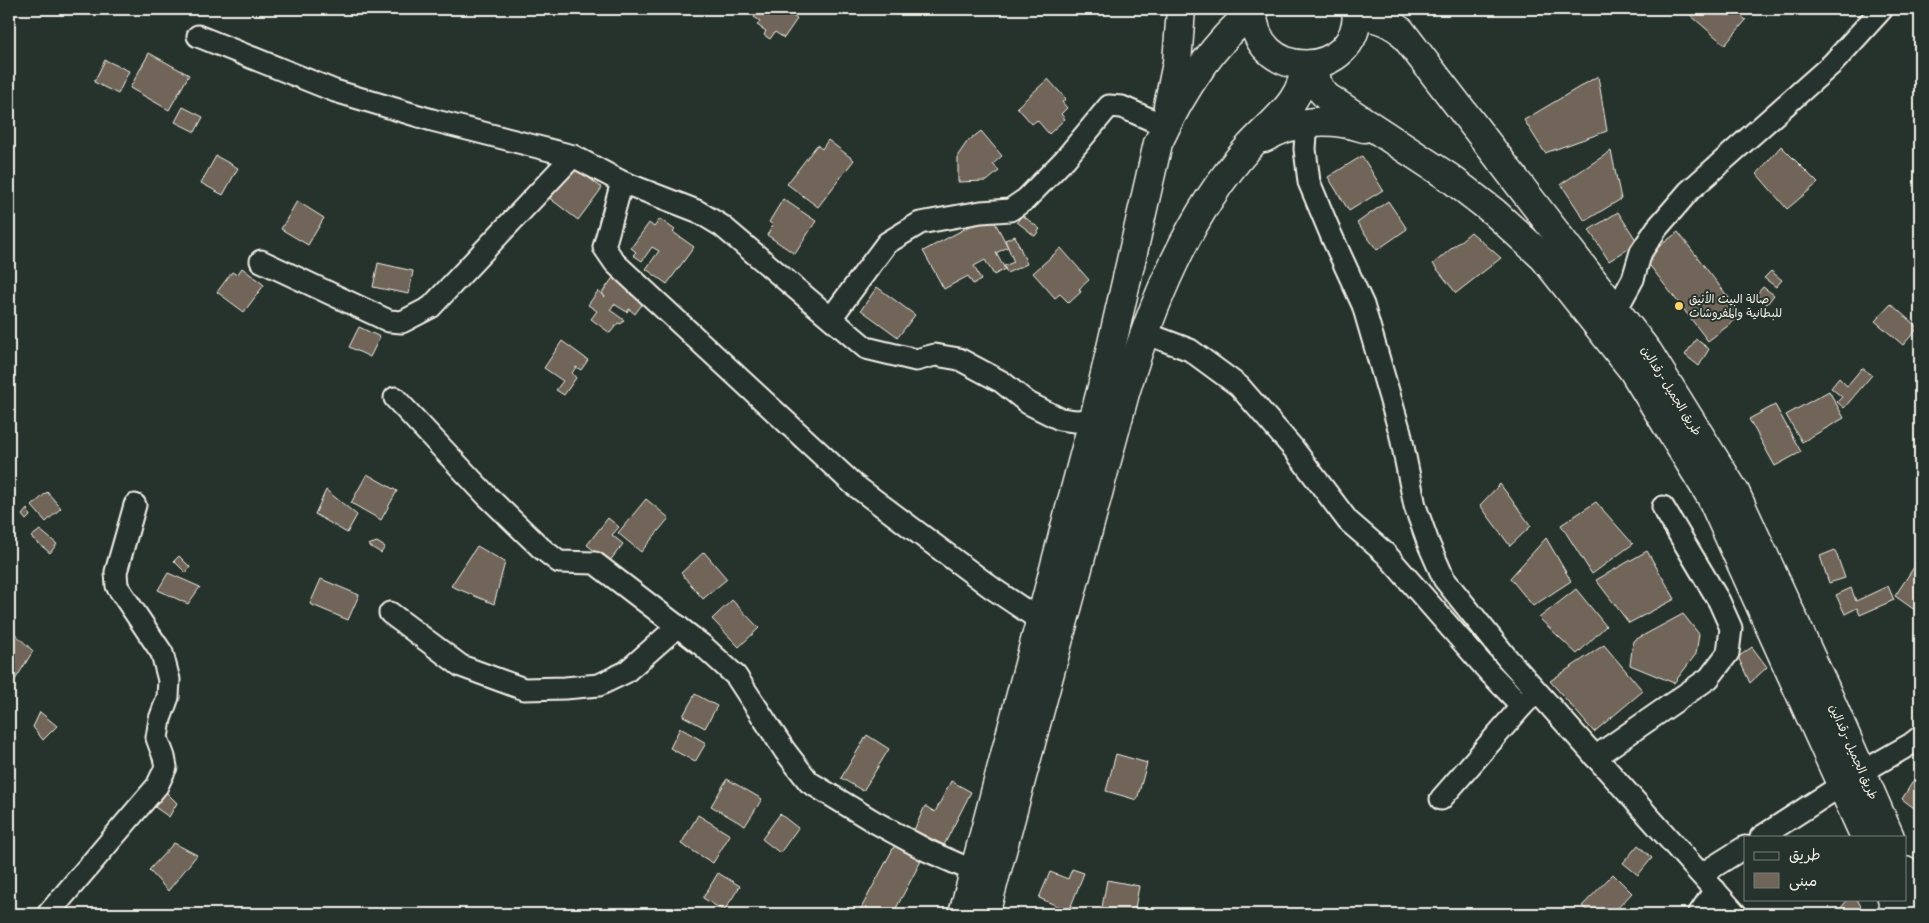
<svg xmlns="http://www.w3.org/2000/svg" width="1929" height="923" viewBox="0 0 1929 923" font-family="'Balsamiq Sans','Playpen Sans Arabic',sans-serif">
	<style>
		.building { fill: #6f6558; stroke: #f4f1e8 }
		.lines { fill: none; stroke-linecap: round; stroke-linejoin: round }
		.minor-casing { stroke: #f4f1e8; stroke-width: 25 }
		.primary-casing { stroke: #f4f1e8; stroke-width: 31 }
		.minor { stroke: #26332d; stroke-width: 21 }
		.primary { stroke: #26332d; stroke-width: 28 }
		.poi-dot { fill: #ffd166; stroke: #26332d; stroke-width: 2 }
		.labels { text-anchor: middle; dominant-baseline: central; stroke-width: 4; stroke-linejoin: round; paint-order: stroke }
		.poi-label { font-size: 12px; fill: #f4f1e8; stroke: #26332d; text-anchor: start }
		.street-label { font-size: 12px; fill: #f4f1e8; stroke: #26332d }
	</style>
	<rect width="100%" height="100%" fill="#26332d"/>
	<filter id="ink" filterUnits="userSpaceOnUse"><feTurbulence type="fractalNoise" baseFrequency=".02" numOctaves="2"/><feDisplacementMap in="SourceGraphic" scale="10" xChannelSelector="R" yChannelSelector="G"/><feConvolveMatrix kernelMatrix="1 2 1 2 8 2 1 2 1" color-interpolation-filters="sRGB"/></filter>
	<g filter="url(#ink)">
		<!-- building -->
		<g class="building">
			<path d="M 759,9 L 792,9 L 789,13 L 797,19 L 784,38 L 775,32 L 770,39 L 764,35 L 766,31 L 757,25 L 760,21 L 754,17 Z"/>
			<path d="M 1693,9 L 1733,9 L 1746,20 L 1725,45 L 1689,14 Z"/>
			<path d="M 149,53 L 189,75 L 169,110 L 130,88 Z"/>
			<path d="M 105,60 L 129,71 L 118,94 L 94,82 Z"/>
			<path d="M 1598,76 L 1607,131 L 1545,153 L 1524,120 Z"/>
			<path d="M 1048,79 L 1066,99 L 1062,102 L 1067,108 L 1061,114 L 1065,119 L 1049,134 L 1037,120 L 1032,124 L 1017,107 Z"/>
			<path d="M 183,107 L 203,117 L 195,132 L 175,122 Z"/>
			<path d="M 981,131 L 1002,156 L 993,164 L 999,171 L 987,181 L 958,182 L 958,155 L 967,142 Z"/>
			<path d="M 828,140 L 854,160 L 818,207 L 787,184 L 817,145 L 822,149 Z"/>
			<path d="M 1781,146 L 1818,183 L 1787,209 L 1757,174 Z"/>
			<path d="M 1611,151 L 1621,199 L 1585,221 L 1561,184 Z"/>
			<path d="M 216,156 L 238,168 L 223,195 L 201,183 Z"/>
			<path d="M 1362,156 L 1383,190 L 1349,211 L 1328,177 Z"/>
			<path d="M 572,165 L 602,188 L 578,220 L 548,197 Z"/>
			<path d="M 783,199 L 816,221 L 795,254 L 767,235 L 773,225 L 769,222 Z"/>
			<path d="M 297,201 L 324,218 L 308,245 L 281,229 Z"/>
			<path d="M 1388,201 L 1407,229 L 1377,250 L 1357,223 Z"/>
			<path d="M 1618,212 L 1638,243 L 1609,261 L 1589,230 Z"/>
			<path d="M 991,215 L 1008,247 L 996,253 L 1005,269 L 994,275 L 985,260 L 974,266 L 981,280 L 973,284 L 968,276 L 944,289 L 923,251 Z"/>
			<path d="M 1022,215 L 1040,229 L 1035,236 L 1017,222 Z"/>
			<path d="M 660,219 L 675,230 L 673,232 L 694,247 L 667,284 L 646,269 L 659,251 L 652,247 L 642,261 L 633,255 L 636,252 L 631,248 L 649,223 L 654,227 Z"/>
			<path d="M 1471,232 L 1501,258 L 1456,293 L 1433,264 Z"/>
			<path d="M 1678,232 L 1742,315 L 1708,341 L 1644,258 Z"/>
			<path d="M 1015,236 L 1027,264 L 1007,273 L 1004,266 L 1014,262 L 1005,240 Z"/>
			<path d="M 1061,248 L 1089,280 L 1079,289 L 1081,292 L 1069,303 L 1060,294 L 1055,298 L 1033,273 Z"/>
			<path d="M 378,263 L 413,271 L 409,294 L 373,287 Z"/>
			<path d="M 242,268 L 264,285 L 244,312 L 217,292 L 232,272 L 237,275 Z"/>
			<path d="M 1771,271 L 1782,280 L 1776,287 L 1764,278 Z"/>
			<path d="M 617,272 L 633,290 L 630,294 L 643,303 L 635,314 L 629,309 L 627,312 L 614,304 L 610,310 L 624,320 L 621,324 L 618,323 L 610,333 L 591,319 L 597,311 L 588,305 L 598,291 L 605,297 L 602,293 Z"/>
			<path d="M 877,287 L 915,315 L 898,337 L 861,310 Z"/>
			<path d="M 1763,287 L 1774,295 L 1767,304 L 1756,295 Z"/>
			<path d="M 1891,304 L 1918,328 L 1903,345 L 1875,321 Z"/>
			<path d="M 359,327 L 380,337 L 370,357 L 349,347 Z"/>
			<path d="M 1696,339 L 1709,349 L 1699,366 L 1685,355 Z"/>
			<path d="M 562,341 L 588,360 L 581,370 L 576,367 L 572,373 L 576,378 L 564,395 L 556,390 L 563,381 L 544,368 Z"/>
			<path d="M 1862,368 L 1872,375 L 1844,408 L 1837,402 L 1842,397 L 1831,388 L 1839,378 L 1847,386 Z"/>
			<path d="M 1829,391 L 1844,418 L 1802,442 L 1786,415 Z"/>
			<path d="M 1775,405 L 1801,452 L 1775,466 L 1749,419 Z"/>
			<path d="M 367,474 L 397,491 L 381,520 L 351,503 Z"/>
			<path d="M 1500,484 L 1531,526 L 1510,546 L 1480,505 Z"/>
			<path d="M 326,490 L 357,515 L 347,533 L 315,514 Z"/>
			<path d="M 47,492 L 61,508 L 46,522 L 32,506 Z"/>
			<path d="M 646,499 L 669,518 L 641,552 L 618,533 Z"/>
			<path d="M 1596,502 L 1633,544 L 1592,574 L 1561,525 Z"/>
			<path d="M 27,509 L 30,516 L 26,520 L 22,515 Z"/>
			<path d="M 608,518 L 619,527 L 612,535 L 623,544 L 609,562 L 587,545 Z"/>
			<path d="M 40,530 L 57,544 L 50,553 L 31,537 Z"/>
			<path d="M 1546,538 L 1571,581 L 1533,606 L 1510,578 Z"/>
			<path d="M 377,542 L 385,547 L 381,553 L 368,545 Z"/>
			<path d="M 477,546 L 505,562 L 494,604 L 451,586 Z"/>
			<path d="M 1835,550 L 1845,578 L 1829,583 L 1820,556 Z"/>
			<path d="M 1647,551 L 1675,599 L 1629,623 L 1596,580 Z"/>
			<path d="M 704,552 L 727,579 L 703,599 L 681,573 Z"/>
			<path d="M 179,556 L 190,567 L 186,573 L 174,561 Z"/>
			<path d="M 1920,558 L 1920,611 L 1919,613 L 1895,596 Z"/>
			<path d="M 168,573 L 200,587 L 188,604 L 158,590 Z"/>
			<path d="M 321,579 L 359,595 L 348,620 L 310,604 Z"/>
			<path d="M 1888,586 L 1894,600 L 1860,615 L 1857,608 L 1845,614 L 1836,595 L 1851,588 L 1856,601 Z"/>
			<path d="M 1576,589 L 1606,626 L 1577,654 L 1539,618 Z"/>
			<path d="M 732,600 L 759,628 L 739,647 L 712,619 Z"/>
			<path d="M 1683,614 L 1699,634 L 1696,654 L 1674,683 L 1630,665 L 1633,641 Z"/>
			<path d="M 9,628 L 33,651 L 15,680 L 9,676 Z"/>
			<path d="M 1604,645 L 1643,691 L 1594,732 L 1550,681 Z"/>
			<path d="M 1752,647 L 1767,667 L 1750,683 L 1738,657 Z"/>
			<path d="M 695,694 L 717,706 L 705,728 L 683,716 Z"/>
			<path d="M 40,712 L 57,726 L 43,740 L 33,727 Z"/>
			<path d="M 680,728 L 706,743 L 695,762 L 670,748 Z"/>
			<path d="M 867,735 L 889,749 L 863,791 L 841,778 Z"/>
			<path d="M 1116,754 L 1147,763 L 1137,800 L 1106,791 Z"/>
			<path d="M 1917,775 L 1920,777 L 1920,808 L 1918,811 L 1902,799 Z"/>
			<path d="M 727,779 L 762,799 L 745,826 L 711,806 Z"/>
			<path d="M 951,781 L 971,792 L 944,845 L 914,830 L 925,806 L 935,812 Z"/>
			<path d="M 165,791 L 177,803 L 169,817 L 152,805 Z"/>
			<path d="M 780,814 L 798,828 L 780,853 L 762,839 Z"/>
			<path d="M 698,815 L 730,835 L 713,863 L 681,844 Z"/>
			<path d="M 174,843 L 197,855 L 168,891 L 149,870 Z"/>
			<path d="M 895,845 L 922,859 L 893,914 L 858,914 Z"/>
			<path d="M 1638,845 L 1652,858 L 1638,875 L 1623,863 Z"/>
			<path d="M 1072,869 L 1084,873 L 1069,911 L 1039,898 L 1050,872 L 1068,879 Z"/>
			<path d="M 718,873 L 740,886 L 724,911 L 703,898 Z"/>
			<path d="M 1613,874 L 1632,893 L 1612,914 L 1591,914 L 1582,906 Z"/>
			<path d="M 1107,880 L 1139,886 L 1134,914 L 1101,913 Z"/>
			<path d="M 1848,899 L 1857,899 L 1865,914 L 1836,914 Z"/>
		</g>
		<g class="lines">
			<defs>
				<g id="minor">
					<path d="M 198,36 L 335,91 L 432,120 L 573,156 L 622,182 L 697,211 L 722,226 L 866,348 L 916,360 L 935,355 L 959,359 L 1002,382 L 1028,403 L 1060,419 L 1075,421 L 1093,420"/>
					<path d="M 1307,122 L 1305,149 L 1309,182 L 1332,237 L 1363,305 L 1400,432 L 1415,506 L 1429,545 L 1444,579 L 1508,659 L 1736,914"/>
					<path d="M 622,182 L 604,247 L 615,263 L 853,484 L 992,588 L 1041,621"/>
					<path d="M 261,261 L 389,321 L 402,322 L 431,307 L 573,156"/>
					<path d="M 1616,310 L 1633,279 L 1641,252 L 1657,228 L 1689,191 L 1833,63 L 1882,9"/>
					<path d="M 831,318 L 887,243 L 920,223 L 981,212 L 1010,210 L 1026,199 L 1065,159 L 1109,106 L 1122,107 L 1163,125"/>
					<path d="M 1145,333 L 1190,350 L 1239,386 L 1293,448 L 1348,521 L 1386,554 L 1490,673 L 1522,706"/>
					<path d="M 395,398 L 486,495 L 541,548 L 559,562 L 595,563 L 702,645 L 736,676 L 785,751 L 809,782 L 873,821 L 928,851 L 976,872"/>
					<path d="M 390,613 L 461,666 L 524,689 L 565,688 L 599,685 L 626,672 L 678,626"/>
					<path d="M 1595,757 L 1709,678 L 1728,653 L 1731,628 L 1719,601 L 1663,507"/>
					<path d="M 1441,799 L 1522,706 L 1532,696"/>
					<path d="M 1761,837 L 1862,772 L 1911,744 L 1920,737"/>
					<path d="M 1702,874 L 1745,847"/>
					<path d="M 48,914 L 157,786 L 166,767 L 164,757 L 157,738 L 160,719 L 168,697 L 169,680 L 162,653 L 117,586 L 116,572 L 135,505"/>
					<path d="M 1699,914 L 1715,890"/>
				</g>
				<g id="primary">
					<path d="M 1253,9 C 1251,83 1360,83 1357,9"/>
					<path d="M 1357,16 C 1375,16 1387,21 1401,31 L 1648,352 L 1735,492 L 1825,688 L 1890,837"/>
					<path d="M 1312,65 L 1319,88 L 1327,97 L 1450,178 L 1494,212 L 1544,258 L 1632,369 L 1711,497 L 1865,837"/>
					<path d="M 1168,106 L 1177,63 L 1181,9"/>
					<path d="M 1264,138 C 1297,120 1328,117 1364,128"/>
					<path d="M 1905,871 L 1920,905"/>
					<path d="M 1892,899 L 1898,914"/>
					<path d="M 963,914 L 1102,387 L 1158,143 C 1181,93 1210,46 1253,11"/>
					<path d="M 985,914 L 1125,393 C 1151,307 1188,214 1249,147 C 1272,121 1303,103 1305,65"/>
				</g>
			</defs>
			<!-- minor casing -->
			<use href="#minor" class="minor-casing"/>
			<!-- primary casing -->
			<use href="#primary" class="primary-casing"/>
			<!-- minor -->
			<use href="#minor" class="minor"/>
			<!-- primary -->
			<use href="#primary" class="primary"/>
		</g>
	</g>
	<!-- markers -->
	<circle class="poi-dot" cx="1679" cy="306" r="5"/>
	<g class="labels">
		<!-- poi labels -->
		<g class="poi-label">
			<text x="1689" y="299">صالة البيت الأنيق<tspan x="1689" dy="14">للبطانية والمفروشات</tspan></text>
		</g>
		<!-- street labels -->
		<g class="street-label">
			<text transform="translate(1671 391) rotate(58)">طريق الجميل -رقدالين</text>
			<text transform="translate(1853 752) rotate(66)">طريق الجميل -رقدالين</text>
		</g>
	</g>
	<!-- margin -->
	<rect width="1929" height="923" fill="none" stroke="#26332d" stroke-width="30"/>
	<rect x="15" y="15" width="1899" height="893" fill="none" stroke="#f4f1e8" stroke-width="2" filter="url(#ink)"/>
	<!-- legend -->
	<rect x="1744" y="836" width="162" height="65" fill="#26332d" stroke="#787f78"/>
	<rect x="1754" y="852" width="25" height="8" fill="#26332d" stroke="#787f78"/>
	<text x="1789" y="860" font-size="15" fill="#f4f1e8">طريق</text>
	<rect x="1754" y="873" width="25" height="15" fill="#6f6558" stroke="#787f78"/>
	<text x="1789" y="886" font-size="15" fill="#f4f1e8">مبنى</text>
</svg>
